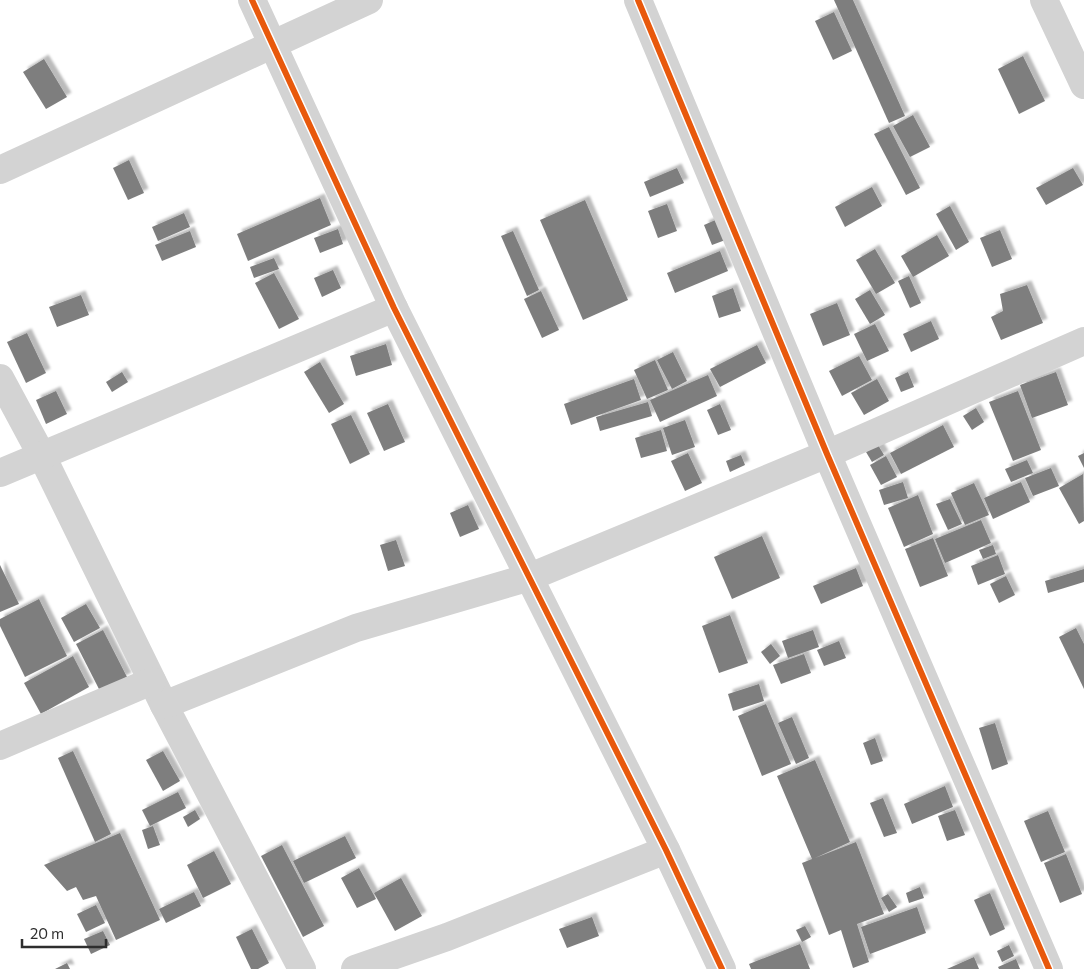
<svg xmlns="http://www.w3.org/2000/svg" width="1084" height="969" viewBox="0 0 1084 969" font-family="Commissioner,sans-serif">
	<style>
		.building { fill: #7e7e7e; filter: url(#shadow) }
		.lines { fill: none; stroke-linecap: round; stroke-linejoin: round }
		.minor { stroke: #d3d3d3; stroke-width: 28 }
		.cycleway-casing { stroke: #fff; stroke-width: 9 }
		.cycleway { stroke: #e8590c; stroke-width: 6 }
	</style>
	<defs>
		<filter id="shadow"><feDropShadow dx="4.5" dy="-4.5" stdDeviation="1" flood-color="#0004"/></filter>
	</defs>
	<rect width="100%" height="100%" fill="#fff"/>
	<!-- building -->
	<g class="building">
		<path d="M 834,0 L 853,0 L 905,116 L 889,123 Z"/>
		<path d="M 834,12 L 852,51 L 833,60 L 815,21 Z"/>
		<path d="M 1023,56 L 1045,101 L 1019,114 L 998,69 Z"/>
		<path d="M 44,59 L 67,97 L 46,109 L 23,72 Z"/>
		<path d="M 913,115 L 930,147 L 910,157 L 893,126 Z"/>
		<path d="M 889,127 L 920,188 L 906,195 L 874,134 Z"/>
		<path d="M 129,160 L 144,193 L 128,200 L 113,168 Z"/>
		<path d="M 677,168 L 684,183 L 650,197 L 644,182 Z"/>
		<path d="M 1073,168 L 1083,185 L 1046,205 L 1036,188 Z"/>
		<path d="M 872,187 L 882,206 L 845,227 L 835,207 Z"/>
		<path d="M 320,198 L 331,225 L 248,261 L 237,234 Z"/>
		<path d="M 585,200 L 628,300 L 583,320 L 540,220 Z"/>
		<path d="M 667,204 L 677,231 L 658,238 L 648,211 Z"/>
		<path d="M 950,206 L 969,242 L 956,250 L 936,214 Z"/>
		<path d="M 184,213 L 190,227 L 158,241 L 152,227 Z"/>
		<path d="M 720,218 L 728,239 L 712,245 L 704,225 Z"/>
		<path d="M 338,229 L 343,244 L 320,253 L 314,238 Z"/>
		<path d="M 1000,230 L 1012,259 L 992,267 L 980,238 Z"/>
		<path d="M 190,231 L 196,247 L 162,261 L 155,245 Z"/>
		<path d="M 513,231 L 539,290 L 527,296 L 501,236 Z"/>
		<path d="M 937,235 L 949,256 L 913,277 L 901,256 Z"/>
		<path d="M 875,249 L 895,283 L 876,294 L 856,260 Z"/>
		<path d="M 720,251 L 728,271 L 675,293 L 667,273 Z"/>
		<path d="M 274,258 L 279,269 L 254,278 L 250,267 Z"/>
		<path d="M 333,270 L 341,288 L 322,297 L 314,278 Z"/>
		<path d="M 274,273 L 299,319 L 279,329 L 255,283 Z"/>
		<path d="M 909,276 L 921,303 L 910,308 L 898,281 Z"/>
		<path d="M 1027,285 L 1043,323 L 1001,340 L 991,317 L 1003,311 L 1000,294 Z"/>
		<path d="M 733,288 L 741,311 L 719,318 L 712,296 Z"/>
		<path d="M 870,290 L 885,315 L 870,324 L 855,299 Z"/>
		<path d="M 541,291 L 559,330 L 542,338 L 524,299 Z"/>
		<path d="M 81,295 L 89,315 L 57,327 L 49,307 Z"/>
		<path d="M 837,303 L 850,335 L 823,346 L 810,314 Z"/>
		<path d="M 931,321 L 939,339 L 911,352 L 903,334 Z"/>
		<path d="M 875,324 L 889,351 L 867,361 L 854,334 Z"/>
		<path d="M 27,333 L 46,373 L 26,383 L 7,342 Z"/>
		<path d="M 386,344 L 392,365 L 356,376 L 350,356 Z"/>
		<path d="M 757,345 L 766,363 L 720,387 L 710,369 Z"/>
		<path d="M 673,352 L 687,381 L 672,389 L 657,360 Z"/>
		<path d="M 859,356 L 872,380 L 842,396 L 829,371 Z"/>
		<path d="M 655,360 L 668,390 L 647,399 L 634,370 Z"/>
		<path d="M 320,362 L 344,404 L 329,413 L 304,372 Z"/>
		<path d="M 122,372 L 128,382 L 112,392 L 106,382 Z"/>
		<path d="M 908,372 L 914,387 L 901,392 L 895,378 Z"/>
		<path d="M 1056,372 L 1068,405 L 1032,418 L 1020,385 Z"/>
		<path d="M 708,375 L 717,396 L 660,422 L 650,400 Z"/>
		<path d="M 634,379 L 641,400 L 571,425 L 564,404 Z"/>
		<path d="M 877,379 L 889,401 L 864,415 L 851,393 Z"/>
		<path d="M 56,391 L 67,414 L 46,424 L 36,400 Z"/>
		<path d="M 1018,391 L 1041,450 L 1013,461 L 989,402 Z"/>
		<path d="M 648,402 L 652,416 L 600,431 L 596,417 Z"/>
		<path d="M 388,404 L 405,442 L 384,451 L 367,413 Z"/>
		<path d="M 720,404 L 731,430 L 718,435 L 707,410 Z"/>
		<path d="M 976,408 L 984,422 L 972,430 L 963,416 Z"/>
		<path d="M 351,415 L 370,454 L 350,464 L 331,424 Z"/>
		<path d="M 685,420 L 695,447 L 672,455 L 663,428 Z"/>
		<path d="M 943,425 L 954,447 L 901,474 L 890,453 Z"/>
		<path d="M 661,430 L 667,451 L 641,458 L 635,438 Z"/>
		<path d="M 878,445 L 884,455 L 872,462 L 866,452 Z"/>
		<path d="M 688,453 L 702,483 L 685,491 L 671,461 Z"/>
		<path d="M 1084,453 L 1084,468 L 1078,456 Z"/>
		<path d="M 741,455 L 745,465 L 730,472 L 726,461 Z"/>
		<path d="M 886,456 L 897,477 L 881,485 L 870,465 Z"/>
		<path d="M 1027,460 L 1033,473 L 1011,482 L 1005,469 Z"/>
		<path d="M 1051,468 L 1059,486 L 1033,496 L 1025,478 Z"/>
		<path d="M 1083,474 L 1084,521 L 1079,524 L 1059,488 Z"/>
		<path d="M 903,482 L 908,498 L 884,505 L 879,490 Z"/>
		<path d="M 1021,482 L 1030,502 L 993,519 L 984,498 Z"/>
		<path d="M 974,483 L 989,515 L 965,525 L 951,493 Z"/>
		<path d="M 918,495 L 933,534 L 904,547 L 888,508 Z"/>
		<path d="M 950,499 L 962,524 L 948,530 L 936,504 Z"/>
		<path d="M 468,505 L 479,529 L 460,537 L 450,513 Z"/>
		<path d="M 981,520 L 991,543 L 945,563 L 935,539 Z"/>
		<path d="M 762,536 L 780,578 L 732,599 L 714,557 Z"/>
		<path d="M 933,538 L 948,576 L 920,587 L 905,549 Z"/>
		<path d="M 396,540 L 405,566 L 388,571 L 380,545 Z"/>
		<path d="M 993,545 L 996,554 L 983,559 L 979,550 Z"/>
		<path d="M 998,555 L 1005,574 L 978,585 L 971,566 Z"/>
		<path d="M 0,565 L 19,604 L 0,612 Z"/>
		<path d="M 856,568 L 863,586 L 821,604 L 813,586 Z"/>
		<path d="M 1084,569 L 1084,582 L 1048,593 L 1045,581 Z"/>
		<path d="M 1006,576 L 1015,595 L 999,603 L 990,584 Z"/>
		<path d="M 39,599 L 67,656 L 25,677 L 0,626 L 0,619 Z"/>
		<path d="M 86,604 L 100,628 L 74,642 L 61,618 Z"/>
		<path d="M 730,615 L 748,663 L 719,673 L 702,626 Z"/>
		<path d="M 1076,628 L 1084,644 L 1084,689 L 1059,637 Z"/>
		<path d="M 103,630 L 127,677 L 100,691 L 76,644 Z"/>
		<path d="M 813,630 L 819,647 L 788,658 L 782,641 Z"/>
		<path d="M 839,641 L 846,658 L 824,666 L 817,650 Z"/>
		<path d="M 771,644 L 780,656 L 770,664 L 761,652 Z"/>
		<path d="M 804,654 L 811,673 L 781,684 L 773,665 Z"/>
		<path d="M 73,656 L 89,687 L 41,714 L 24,683 Z"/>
		<path d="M 759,684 L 764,701 L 733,711 L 728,694 Z"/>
		<path d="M 766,704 L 791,764 L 762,776 L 738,716 Z"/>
		<path d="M 792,717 L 809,758 L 796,764 L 778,723 Z"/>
		<path d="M 995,723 L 1008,764 L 992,770 L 979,728 Z"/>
		<path d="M 875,738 L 883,761 L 871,765 L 863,743 Z"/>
		<path d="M 73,751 L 111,834 L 95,842 L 58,758 Z"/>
		<path d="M 163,751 L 180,781 L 163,791 L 146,760 Z"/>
		<path d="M 815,760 L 850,842 L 815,858 L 856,842 L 884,914 L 857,924 L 869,962 L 853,968 L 841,930 L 829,935 L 802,863 L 812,859 L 777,776 Z"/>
		<path d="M 945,786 L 953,807 L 912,824 L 904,804 Z"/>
		<path d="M 178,792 L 186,808 L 150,826 L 142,810 Z"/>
		<path d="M 883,798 L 897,833 L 884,837 L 870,803 Z"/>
		<path d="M 195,810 L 200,819 L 188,827 L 183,817 Z"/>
		<path d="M 955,810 L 965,835 L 947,841 L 938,816 Z"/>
		<path d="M 1048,811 L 1065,852 L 1041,862 L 1024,821 Z"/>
		<path d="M 153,826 L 160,845 L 148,849 L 142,830 Z"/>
		<path d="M 120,833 L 160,920 L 116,940 L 96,896 L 83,900 L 76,887 L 67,891 L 44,865 Z"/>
		<path d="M 345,836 L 356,858 L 304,883 L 293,861 Z"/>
		<path d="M 282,845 L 324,926 L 303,937 L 261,856 Z"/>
		<path d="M 214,851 L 231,884 L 203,898 L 187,865 Z"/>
		<path d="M 1066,854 L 1082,894 L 1060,903 L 1044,863 Z"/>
		<path d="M 359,868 L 376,899 L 357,908 L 341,878 Z"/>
		<path d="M 401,878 L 422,916 L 395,931 L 374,893 Z"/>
		<path d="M 920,887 L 924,898 L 909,903 L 906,893 Z"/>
		<path d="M 194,892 L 201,906 L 166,923 L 159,909 Z"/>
		<path d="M 990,893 L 1005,929 L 990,936 L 974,900 Z"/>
		<path d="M 888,894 L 897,907 L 889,912 L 881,898 Z"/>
		<path d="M 96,905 L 105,923 L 86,932 L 77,914 Z"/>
		<path d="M 917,907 L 926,933 L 870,954 L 861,927 Z"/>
		<path d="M 592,917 L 599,936 L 567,948 L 559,929 Z"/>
		<path d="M 805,926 L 811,937 L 802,942 L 796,930 Z"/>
		<path d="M 252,929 L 269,963 L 258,969 L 251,969 L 236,937 Z"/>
		<path d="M 103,931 L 110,945 L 91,954 L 84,939 Z"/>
		<path d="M 800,944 L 810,969 L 751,969 L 749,964 Z"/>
		<path d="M 1009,945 L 1014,956 L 1002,962 L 997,951 Z"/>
		<path d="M 974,957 L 979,969 L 947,969 Z"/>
		<path d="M 1016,959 L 1020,969 L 999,969 L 998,967 Z"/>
		<path d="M 67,963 L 70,969 L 55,969 Z"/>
	</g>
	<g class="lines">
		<!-- minor -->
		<g class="minor">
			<path d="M 252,0 L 394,308 L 666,850 L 722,969"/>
			<path d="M 638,0 L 827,454 L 1049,969"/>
			<path d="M 1044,0 L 1084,85"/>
			<path d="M 0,170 L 369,0"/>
			<path d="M 0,378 L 42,456 L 164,705 L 302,969"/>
			<path d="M 0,473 L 394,308"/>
			<path d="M 164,705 L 356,628 L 530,577 L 827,454 L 1084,341"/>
			<path d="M 0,746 L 152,681"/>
			<path d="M 355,969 L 447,937 L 666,850"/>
		</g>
		<defs>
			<g id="cycleway">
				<path d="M 252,0 L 394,308 L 666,850 L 722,969"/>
				<path d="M 638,0 L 827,454 L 1049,969"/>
			</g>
		</defs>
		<!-- cycleway casing -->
		<use href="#cycleway" class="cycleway-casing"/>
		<!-- cycleway -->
		<use href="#cycleway" class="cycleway"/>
	</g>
	<!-- scale -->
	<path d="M22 939v8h84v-8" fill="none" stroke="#2e2e2e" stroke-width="2.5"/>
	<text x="30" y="939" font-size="15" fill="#2e2e2e" stroke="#ffffff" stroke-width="4" paint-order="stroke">20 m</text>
</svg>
